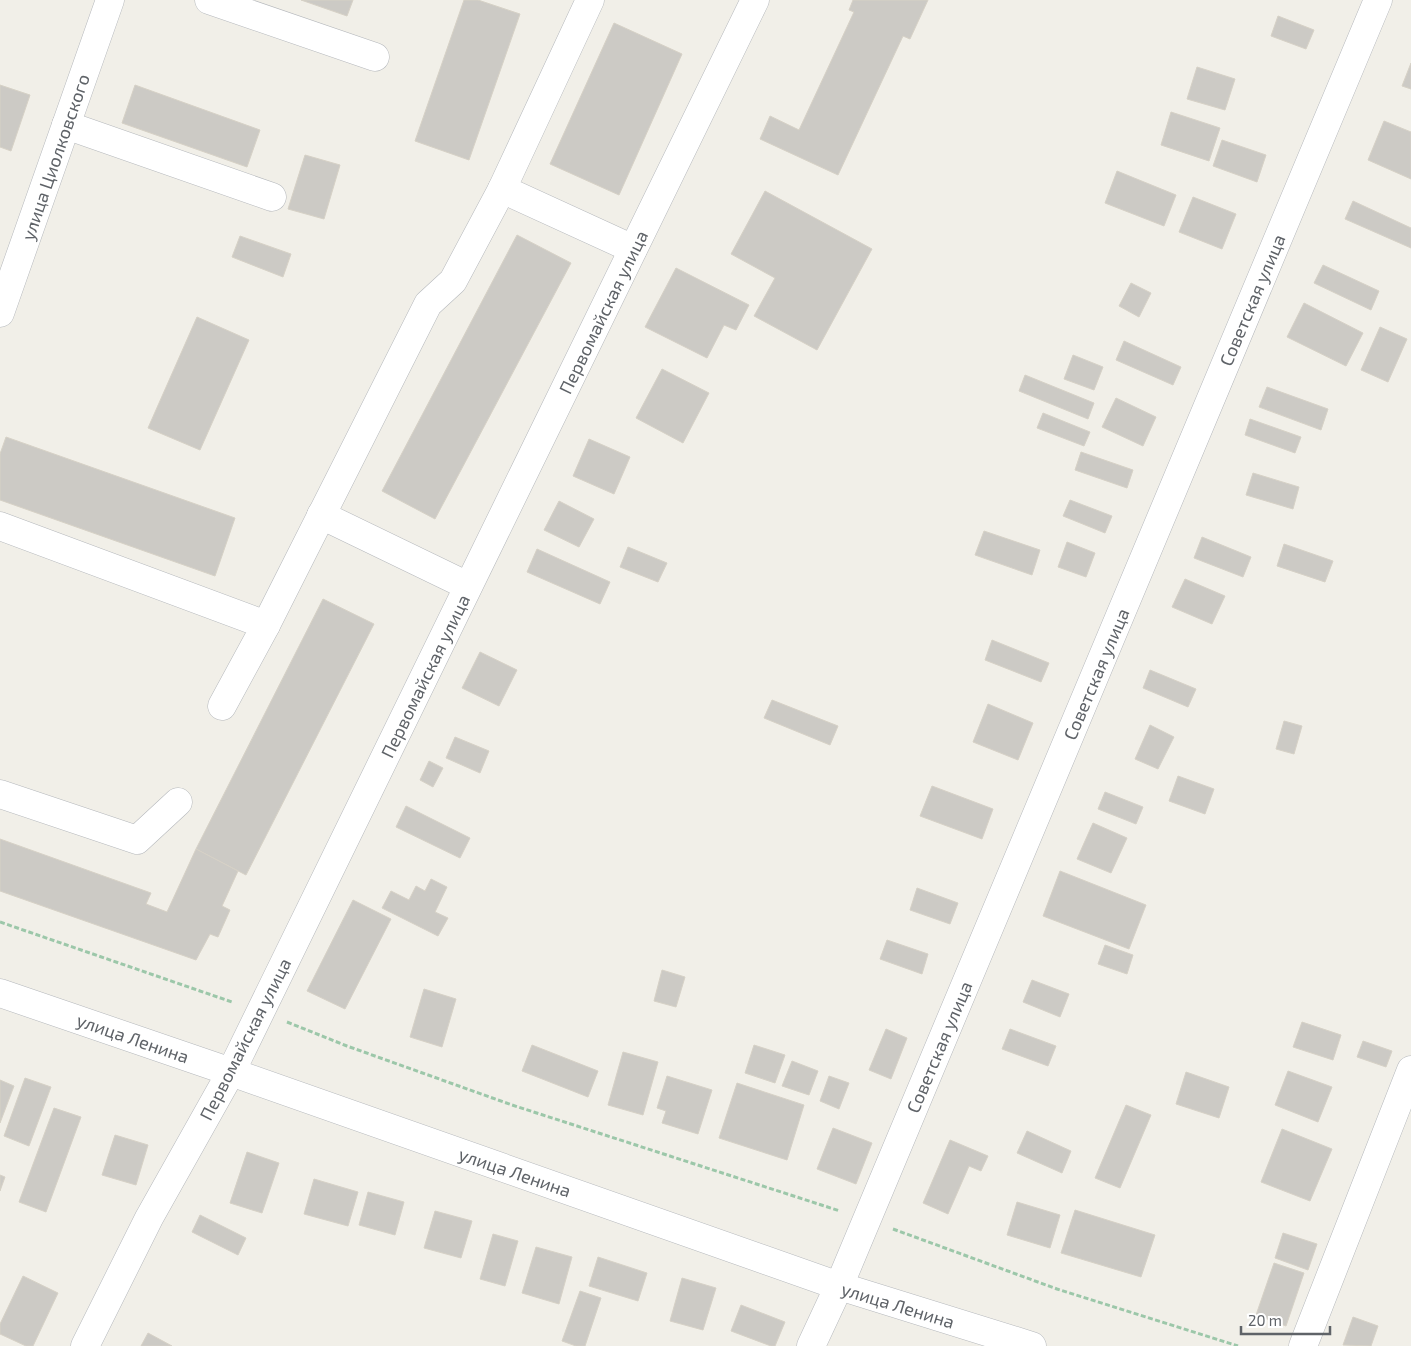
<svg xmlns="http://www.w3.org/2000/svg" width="1411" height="1346" viewBox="0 0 1411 1346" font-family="'Exo 2',sans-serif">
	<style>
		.building { fill: #cccac5; stroke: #d6d1c6 }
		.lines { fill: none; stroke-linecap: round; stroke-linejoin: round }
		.minor-casing { stroke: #b5b8bc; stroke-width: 29 }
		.path { stroke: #9cc7a9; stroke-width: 3; stroke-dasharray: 5 2.5; stroke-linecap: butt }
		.minor { stroke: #fff; stroke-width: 28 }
		.labels { text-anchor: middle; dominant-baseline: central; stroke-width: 4; stroke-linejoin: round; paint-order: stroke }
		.street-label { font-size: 18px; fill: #5f6368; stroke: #fff }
	</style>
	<rect width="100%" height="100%" fill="#f1efe8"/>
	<!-- building -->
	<g class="building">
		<path d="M 301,0 L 353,0 L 347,16 Z"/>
		<path d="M 464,0 L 478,0 L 520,14 L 469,160 L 415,141 Z"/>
		<path d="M 853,0 L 928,0 L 910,39 L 903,36 L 838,175 L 760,139 L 770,116 L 799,130 L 854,12 L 849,10 Z"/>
		<path d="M 1278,16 L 1314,30 L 1306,49 L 1271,36 Z"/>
		<path d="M 614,23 L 682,54 L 619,195 L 550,164 Z"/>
		<path d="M 1411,63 L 1411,89 L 1402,86 Z"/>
		<path d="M 1197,67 L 1235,79 L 1225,110 L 1187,99 Z"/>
		<path d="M 0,85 L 30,95 L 11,151 L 0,147 Z"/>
		<path d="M 135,85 L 260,130 L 247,167 L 122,123 Z"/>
		<path d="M 1171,112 L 1220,128 L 1209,161 L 1161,145 Z"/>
		<path d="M 1384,121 L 1411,132 L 1411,179 L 1368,160 Z"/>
		<path d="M 1222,140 L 1266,155 L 1257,182 L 1213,166 Z"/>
		<path d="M 305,155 L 340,165 L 324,219 L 288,209 Z"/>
		<path d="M 1117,171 L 1176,195 L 1164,226 L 1105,203 Z"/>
		<path d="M 765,191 L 872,249 L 817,350 L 754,316 L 775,278 L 731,254 Z"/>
		<path d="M 1193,197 L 1236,214 L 1222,249 L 1179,232 Z"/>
		<path d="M 1353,201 L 1411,228 L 1411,248 L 1345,219 Z"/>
		<path d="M 517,235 L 571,263 L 435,519 L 382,491 Z"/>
		<path d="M 240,236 L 291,254 L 283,277 L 232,257 Z"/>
		<path d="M 1323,265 L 1379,291 L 1371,310 L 1314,283 Z"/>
		<path d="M 676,268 L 749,305 L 736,330 L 724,325 L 707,358 L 645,327 Z"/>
		<path d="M 1131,283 L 1151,293 L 1139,317 L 1119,306 Z"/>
		<path d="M 1304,303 L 1363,333 L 1346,366 L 1287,337 Z"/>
		<path d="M 197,317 L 249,340 L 200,450 L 148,428 Z"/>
		<path d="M 1380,327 L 1407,339 L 1388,382 L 1361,370 Z"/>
		<path d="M 1124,341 L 1181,367 L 1173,385 L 1116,360 Z"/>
		<path d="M 1073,355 L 1103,367 L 1094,390 L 1064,379 Z"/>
		<path d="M 662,369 L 709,393 L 683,443 L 636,418 Z"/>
		<path d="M 1025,375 L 1094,403 L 1088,419 L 1019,391 Z"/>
		<path d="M 1267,387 L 1328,409 L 1321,430 L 1259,407 Z"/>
		<path d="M 1116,398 L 1156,417 L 1143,446 L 1102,427 Z"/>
		<path d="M 1043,413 L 1090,432 L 1084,446 L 1037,428 Z"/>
		<path d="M 1250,419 L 1301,437 L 1295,453 L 1245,435 Z"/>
		<path d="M 6,437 L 235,518 L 215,576 L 0,500 L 0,454 Z"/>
		<path d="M 589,439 L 630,457 L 614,494 L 573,476 Z"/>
		<path d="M 1081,452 L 1133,470 L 1127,488 L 1075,470 Z"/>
		<path d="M 1253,473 L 1299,487 L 1293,509 L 1246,495 Z"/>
		<path d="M 1070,500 L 1112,516 L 1105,533 L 1063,516 Z"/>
		<path d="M 559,501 L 594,519 L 579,547 L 544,530 Z"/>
		<path d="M 984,531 L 1040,550 L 1032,575 L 975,555 Z"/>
		<path d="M 1202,537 L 1251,557 L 1243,577 L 1194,558 Z"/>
		<path d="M 1067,542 L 1095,553 L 1086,577 L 1058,567 Z"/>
		<path d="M 1284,544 L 1333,561 L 1325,582 L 1277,566 Z"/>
		<path d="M 628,547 L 667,563 L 658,582 L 620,567 Z"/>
		<path d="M 537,549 L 610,582 L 600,604 L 527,572 Z"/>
		<path d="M 1185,579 L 1225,596 L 1212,624 L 1172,607 Z"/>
		<path d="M 323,599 L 374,624 L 246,875 L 196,849 Z"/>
		<path d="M 992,640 L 1049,663 L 1041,682 L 985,660 Z"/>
		<path d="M 480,652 L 517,670 L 499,706 L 462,688 Z"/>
		<path d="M 1150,670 L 1196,689 L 1188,707 L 1143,688 Z"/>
		<path d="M 772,700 L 838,726 L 830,745 L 764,718 Z"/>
		<path d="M 988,704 L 1033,723 L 1018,760 L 973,742 Z"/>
		<path d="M 1284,721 L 1302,726 L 1294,754 L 1276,749 Z"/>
		<path d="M 1150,725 L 1174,737 L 1158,769 L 1135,759 Z"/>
		<path d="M 455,737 L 489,751 L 480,773 L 446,758 Z"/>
		<path d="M 429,761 L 443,768 L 433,787 L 420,780 Z"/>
		<path d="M 1178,776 L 1214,789 L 1205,814 L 1169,801 Z"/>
		<path d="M 932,786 L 993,809 L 982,839 L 920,816 Z"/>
		<path d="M 1105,792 L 1143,807 L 1136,824 L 1098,809 Z"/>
		<path d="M 406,806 L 470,838 L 460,858 L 396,827 Z"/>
		<path d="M 1093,823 L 1127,838 L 1111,873 L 1077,859 Z"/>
		<path d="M 0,839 L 151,893 L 146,904 L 167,912 L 196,849 L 238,871 L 222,906 L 230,910 L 218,937 L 210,934 L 196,960 L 0,891 Z"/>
		<path d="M 1060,871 L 1146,905 L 1129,949 L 1043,916 Z"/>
		<path d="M 431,879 L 447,887 L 435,912 L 448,918 L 438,936 L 382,908 L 391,891 L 409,900 L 416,886 L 425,891 Z"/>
		<path d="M 917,888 L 958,903 L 950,924 L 910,910 Z"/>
		<path d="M 353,900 L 391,919 L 345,1009 L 307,991 Z"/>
		<path d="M 887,940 L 928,954 L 922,974 L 880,959 Z"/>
		<path d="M 1105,945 L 1133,955 L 1127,974 L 1098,964 Z"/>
		<path d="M 662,970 L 685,977 L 676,1007 L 654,1001 Z"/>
		<path d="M 1032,980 L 1069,994 L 1060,1017 L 1023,1002 Z"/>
		<path d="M 424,989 L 456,999 L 442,1047 L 410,1037 Z"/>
		<path d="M 1302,1022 L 1341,1035 L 1333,1060 L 1293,1047 Z"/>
		<path d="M 886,1029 L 907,1038 L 891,1079 L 869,1070 Z"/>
		<path d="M 1010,1029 L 1056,1046 L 1048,1066 L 1002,1049 Z"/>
		<path d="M 1363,1041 L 1392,1051 L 1386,1067 L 1357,1057 Z"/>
		<path d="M 532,1045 L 598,1071 L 588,1097 L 522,1071 Z"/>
		<path d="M 754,1045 L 785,1055 L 775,1083 L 745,1073 Z"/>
		<path d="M 623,1052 L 658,1062 L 643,1115 L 608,1105 Z"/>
		<path d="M 792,1061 L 818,1071 L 809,1095 L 782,1086 Z"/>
		<path d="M 1288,1071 L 1332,1087 L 1318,1122 L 1275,1105 Z"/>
		<path d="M 1186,1072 L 1229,1087 L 1219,1118 L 1176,1104 Z"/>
		<path d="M 667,1076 L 712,1090 L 698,1134 L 662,1123 L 666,1111 L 657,1108 Z"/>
		<path d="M 829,1076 L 849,1083 L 839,1109 L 820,1101 Z"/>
		<path d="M 25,1078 L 51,1087 L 29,1146 L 4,1136 Z"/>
		<path d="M 0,1080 L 14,1086 L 0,1123 Z"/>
		<path d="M 737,1083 L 804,1105 L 787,1160 L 719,1138 Z"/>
		<path d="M 1126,1105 L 1151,1115 L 1120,1188 L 1095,1178 Z"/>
		<path d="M 54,1108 L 81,1117 L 46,1212 L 19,1202 Z"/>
		<path d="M 833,1128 L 872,1143 L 856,1184 L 817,1169 Z"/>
		<path d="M 1282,1129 L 1332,1149 L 1310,1201 L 1261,1182 Z"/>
		<path d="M 1027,1131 L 1071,1151 L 1062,1173 L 1017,1153 Z"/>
		<path d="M 115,1135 L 148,1145 L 136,1185 L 102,1175 Z"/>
		<path d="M 950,1140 L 988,1156 L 981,1171 L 969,1166 L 948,1214 L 923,1203 Z"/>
		<path d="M 247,1152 L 279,1163 L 262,1213 L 230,1203 Z"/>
		<path d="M 0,1175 L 5,1177 L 0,1191 Z"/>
		<path d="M 314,1179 L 358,1192 L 348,1226 L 304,1214 Z"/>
		<path d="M 368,1192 L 404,1202 L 395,1235 L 359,1225 Z"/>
		<path d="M 1017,1202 L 1060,1215 L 1050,1248 L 1007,1235 Z"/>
		<path d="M 1075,1210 L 1155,1235 L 1141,1277 L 1061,1253 Z"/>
		<path d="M 435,1211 L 472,1221 L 461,1258 L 424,1248 Z"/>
		<path d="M 200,1215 L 246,1238 L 238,1255 L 192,1232 Z"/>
		<path d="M 1283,1233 L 1317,1244 L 1308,1270 L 1275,1258 Z"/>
		<path d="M 493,1234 L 518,1241 L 505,1286 L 480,1279 Z"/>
		<path d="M 536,1247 L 572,1257 L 559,1304 L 522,1293 Z"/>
		<path d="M 598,1257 L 647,1273 L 638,1301 L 589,1286 Z"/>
		<path d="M 1274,1263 L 1304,1273 L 1286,1326 L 1256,1315 Z"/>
		<path d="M 23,1276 L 58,1293 L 33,1346 L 26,1346 L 0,1334 L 0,1324 Z"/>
		<path d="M 682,1278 L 716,1288 L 703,1330 L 670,1321 Z"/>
		<path d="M 580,1291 L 601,1298 L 585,1346 L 576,1346 L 562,1341 Z"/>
		<path d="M 741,1305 L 785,1322 L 775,1346 L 771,1346 L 731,1331 Z"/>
		<path d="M 1353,1317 L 1378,1326 L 1371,1346 L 1343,1345 Z"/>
		<path d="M 148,1333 L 172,1346 L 141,1346 Z"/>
	</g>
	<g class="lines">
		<defs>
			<g id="minor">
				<path d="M 209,0 L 375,57"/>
				<path d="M 590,0 L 502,189 L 633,249"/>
				<path d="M 66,125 L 272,197"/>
				<path d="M 0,313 L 110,0"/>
				<path d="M 321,515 L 468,586"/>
				<path d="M 0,526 L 266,625 L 222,706"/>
				<path d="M 266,625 L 428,304 L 453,281 L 502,189"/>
				<path d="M 0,794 L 137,840 L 178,802"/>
				<path d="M 0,993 L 231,1072 L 839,1286 L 1032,1346"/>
				<path d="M 85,1346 L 149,1218 L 231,1072 L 755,0"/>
				<path d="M 811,1346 L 839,1286 L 1378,0"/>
				<path d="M 1303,1346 L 1411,1070"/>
			</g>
		</defs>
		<!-- minor casing -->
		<use href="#minor" class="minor-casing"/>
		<!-- path -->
		<g class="path">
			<path d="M 0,922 L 232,1002"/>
			<path d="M 287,1022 L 347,1046 L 512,1105 L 840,1211"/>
			<path d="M 893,1229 L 1057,1289 L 1238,1346"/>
		</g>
		<!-- minor -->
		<use href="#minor" class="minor"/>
	</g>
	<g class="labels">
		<!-- street labels -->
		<g class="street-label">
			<text transform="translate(55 157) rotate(-71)">улица Циолковского</text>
			<text transform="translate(1252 300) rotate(-67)">Советская улица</text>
			<text transform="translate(603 312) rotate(-64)">Первомайская улица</text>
			<text transform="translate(1096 674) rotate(-67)">Советская улица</text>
			<text transform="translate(425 676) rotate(-64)">Первомайская улица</text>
			<text transform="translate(133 1038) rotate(19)">улица Ленина</text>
			<text transform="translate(245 1039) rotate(-63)">Первомайская улица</text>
			<text transform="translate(939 1047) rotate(-67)">Советская улица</text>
			<text transform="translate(515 1172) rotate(19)">улица Ленина</text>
			<text transform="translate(898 1305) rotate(17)">улица Ленина</text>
		</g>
	</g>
	<!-- scale -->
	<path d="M1241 1326v8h89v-8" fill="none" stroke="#5f6368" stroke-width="2.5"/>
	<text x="1248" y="1326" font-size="15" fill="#5f6368" stroke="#ffffff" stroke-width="4" paint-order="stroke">20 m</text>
</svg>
